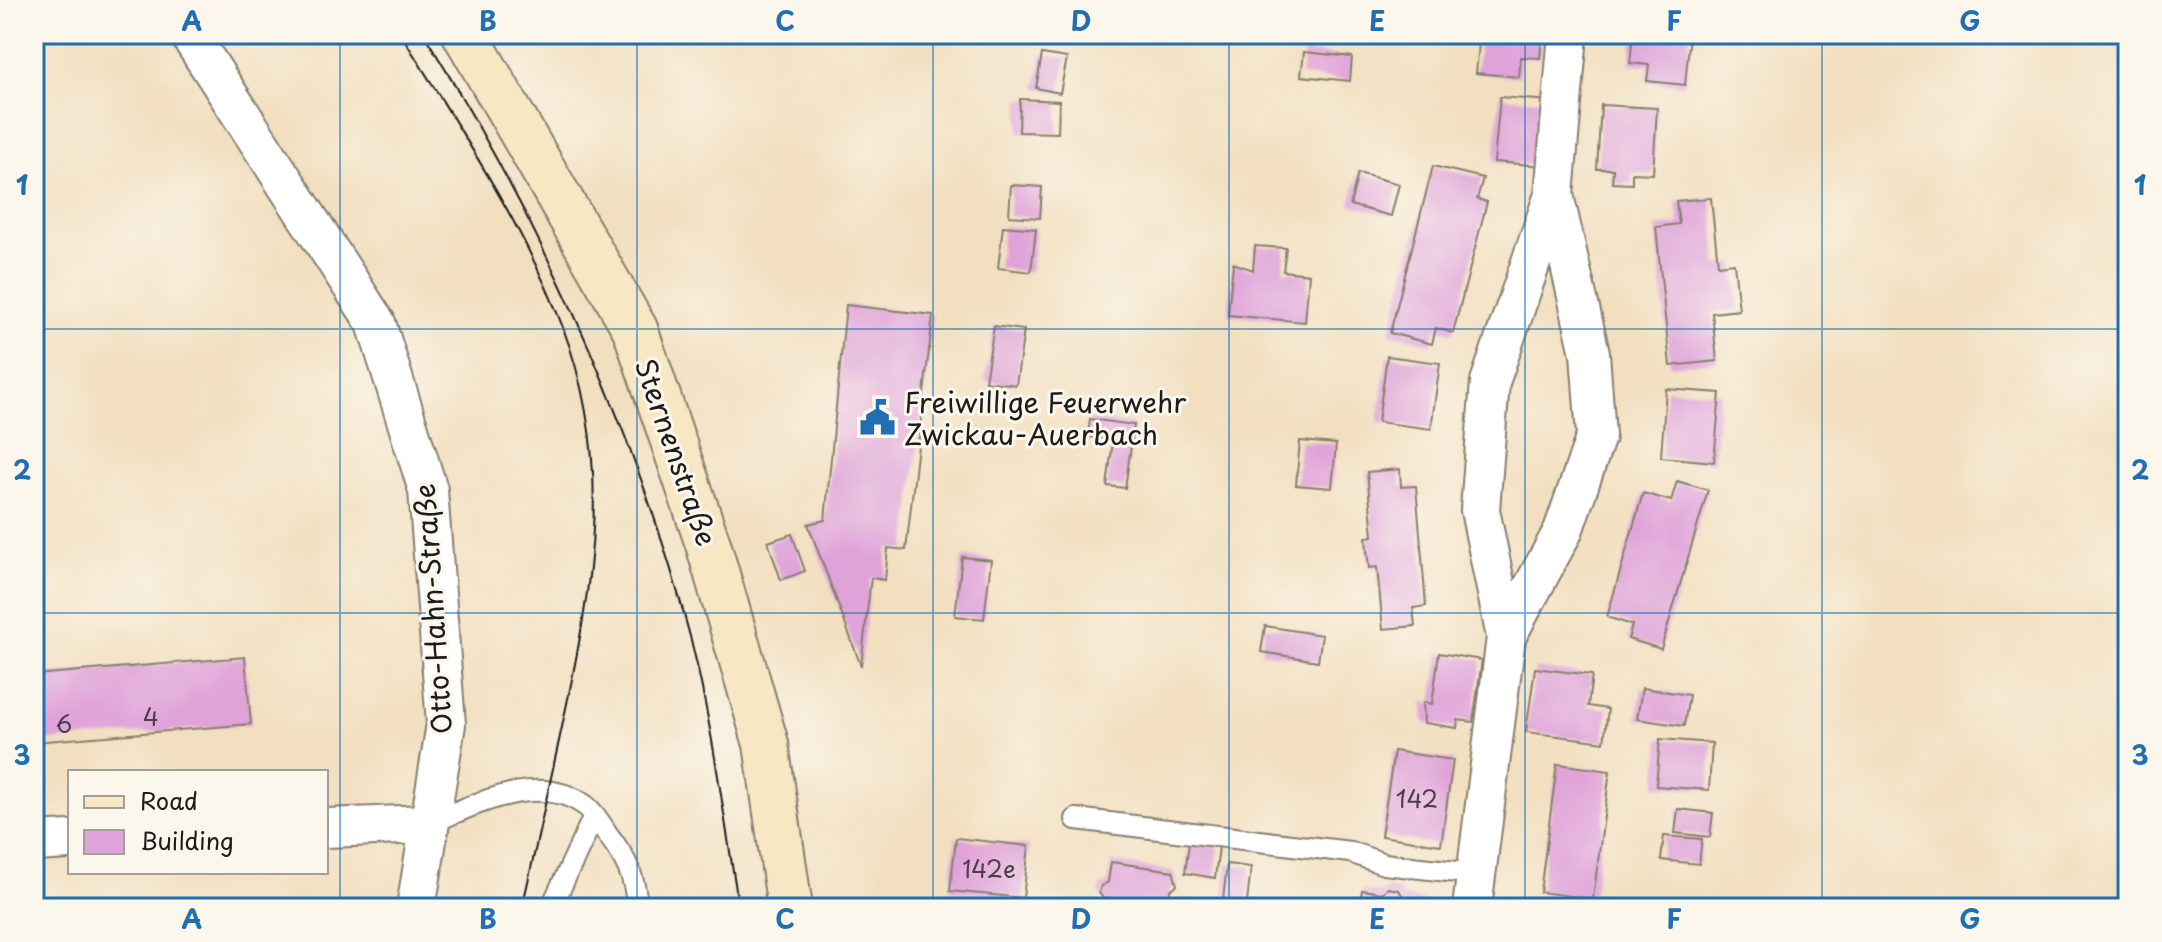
<svg xmlns="http://www.w3.org/2000/svg" width="2162" height="942" viewBox="0 0 2162 942" font-family="'Playpen Sans',sans-serif">
	<style>
		.building { fill: #dfa2d9 }
		.lines { fill: none; stroke-linecap: round; stroke-linejoin: round }
		.lane-casing { stroke: #877e6e; stroke-width: 24 }
		.street-casing { stroke: #877e6e; stroke-width: 42 }
		.secondary-casing { stroke: #877e6e; stroke-width: 48 }
		.lane { stroke: #fff; stroke-width: 20 }
		.street { stroke: #fff; stroke-width: 38 }
		.secondary { stroke: #f7e8c3; stroke-width: 44 }
		.tram { stroke: #1c1c1c; stroke-width: 2 }
		.grid { fill: none; stroke: #1f6fb2; stroke-width: 2; stroke-opacity: 0.55 }
		.labels { text-anchor: middle; dominant-baseline: central; stroke-width: 6; stroke-linejoin: round; paint-order: stroke }
		.number-label { font-size: 24px; fill: #4d3e4b }
		.poi-label { font-size: 28px; fill: #1c1c1c; stroke: #fbf7ec; text-anchor: start }
		.street-label { font-size: 28px; fill: #1c1c1c; stroke: #fbf7ec }
		.neatline { fill: none; stroke: #1f6fb2; stroke-width: 3 }
		.grid-label { font-size: 26px; text-anchor: middle; font-weight: bold; fill: #1f6fb2 }
	</style>
	<rect width="100%" height="100%" fill="#fbf7ec"/>
	<filter id="ink" filterUnits="userSpaceOnUse"><feTurbulence type="fractalNoise" baseFrequency=".0125" numOctaves="2"/><feDisplacementMap in="SourceGraphic" scale="16" xChannelSelector="R" yChannelSelector="G"/><feConvolveMatrix kernelMatrix="1 2 1 2 8 2 1 2 1" color-interpolation-filters="sRGB"/></filter>
	<filter id="wash" filterUnits="userSpaceOnUse"><feTurbulence type="fractalNoise" baseFrequency=".006" numOctaves="4" result="noise"/><feDisplacementMap in="SourceGraphic" scale="32" xChannelSelector="R" yChannelSelector="G"/><feGaussianBlur stdDeviation="1.8" result="paint"/><feColorMatrix in="noise" values="0 0 0 0 0 0 0 0 0 0 0 0 0 0 0 0 0 1.4 0 .05"/><feComposite in="paint" operator="in"/></filter>
	<g filter="url(#wash)">
		<rect width="100%" height="100%" fill="#f2dfc0"/>
		<g id="blocks">
			<!-- building -->
			<g class="building">
				<path d="M 1023,34 L 1075,34 L 1075,42 Z"/>
				<path d="M 1480,34 L 1542,34 L 1540,58 L 1521,57 L 1519,77 L 1476,73 Z"/>
				<path d="M 1633,34 L 1690,34 L 1685,85 L 1647,81 L 1649,65 L 1630,63 Z"/>
				<path d="M 1304,52 L 1352,57 L 1350,81 L 1301,76 Z"/>
				<path d="M 1042,54 L 1067,58 L 1060,93 L 1036,88 Z"/>
				<path d="M 1500,97 L 1550,101 L 1544,166 L 1494,162 Z"/>
				<path d="M 1020,99 L 1059,101 L 1058,133 L 1019,132 Z"/>
				<path d="M 1601,105 L 1657,108 L 1653,174 L 1632,173 L 1632,184 L 1612,183 L 1613,169 L 1597,169 Z"/>
				<path d="M 1433,166 L 1483,178 L 1477,199 L 1487,202 L 1453,333 L 1436,328 L 1432,344 L 1390,333 Z"/>
				<path d="M 1358,173 L 1399,184 L 1391,216 L 1350,205 Z"/>
				<path d="M 1011,185 L 1042,187 L 1040,218 L 1009,216 Z"/>
				<path d="M 1711,198 L 1718,265 L 1734,263 L 1739,310 L 1712,313 L 1717,361 L 1670,366 L 1656,227 L 1679,224 L 1676,201 Z"/>
				<path d="M 1003,226 L 1036,229 L 1031,272 L 998,268 Z"/>
				<path d="M 1255,246 L 1286,248 L 1283,271 L 1309,274 L 1305,322 L 1228,315 L 1233,263 L 1253,270 Z"/>
				<path d="M 846,305 L 933,315 L 906,550 L 888,548 L 885,580 L 871,578 L 861,666 L 808,524 L 825,520 Z"/>
				<path d="M 994,326 L 1024,330 L 1016,385 L 985,381 Z"/>
				<path d="M 1387,356 L 1440,363 L 1431,429 L 1378,422 Z"/>
				<path d="M 1666,389 L 1720,393 L 1714,462 L 1661,457 Z"/>
				<path d="M 1090,419 L 1134,425 L 1125,488 L 1107,486 L 1113,440 L 1088,437 Z"/>
				<path d="M 1300,441 L 1336,444 L 1332,488 L 1296,485 Z"/>
				<path d="M 1400,469 L 1401,487 L 1416,486 L 1426,606 L 1413,608 L 1415,626 L 1383,629 L 1377,567 L 1369,568 L 1367,550 L 1366,537 L 1373,536 L 1367,472 Z"/>
				<path d="M 1677,481 L 1708,490 L 1661,649 L 1628,639 L 1632,625 L 1607,617 L 1643,493 L 1671,501 Z"/>
				<path d="M 792,534 L 805,571 L 781,580 L 768,542 Z"/>
				<path d="M 962,557 L 991,560 L 984,619 L 955,616 Z"/>
				<path d="M 1265,626 L 1322,635 L 1318,661 L 1261,652 Z"/>
				<path d="M 1439,653 L 1482,660 L 1473,722 L 1458,720 L 1457,728 L 1424,723 L 1423,702 L 1432,704 Z"/>
				<path d="M 245,657 L 251,724 L 34,742 L 34,675 Z"/>
				<path d="M 1535,668 L 1592,675 L 1588,706 L 1608,709 L 1604,742 L 1526,732 Z"/>
				<path d="M 1642,688 L 1689,695 L 1684,726 L 1637,719 Z"/>
				<path d="M 1660,739 L 1712,743 L 1709,790 L 1656,786 Z"/>
				<path d="M 1394,751 L 1453,760 L 1441,845 L 1381,836 Z"/>
				<path d="M 1557,764 L 1610,771 L 1593,899 L 1540,892 Z"/>
				<path d="M 1678,809 L 1713,813 L 1710,837 L 1675,833 Z"/>
				<path d="M 1664,836 L 1702,839 L 1699,864 L 1661,860 Z"/>
				<path d="M 956,838 L 1029,846 L 1023,898 L 950,891 Z"/>
				<path d="M 1189,843 L 1219,847 L 1215,878 L 1185,873 Z"/>
				<path d="M 1111,862 L 1173,871 L 1177,885 L 1170,890 L 1167,908 L 1104,908 L 1106,902 L 1099,893 L 1101,886 L 1108,882 Z"/>
				<path d="M 1227,864 L 1251,867 L 1247,903 L 1223,900 Z"/>
				<path d="M 1388,888 L 1399,890 L 1403,897 L 1424,900 L 1423,908 L 1359,908 L 1362,890 L 1382,893 Z"/>
				<path d="M 1608,899 L 1664,906 L 1664,908 L 1607,908 Z"/>
			</g>
		</g>
	</g>
	<g filter="url(#ink)">
		<use href="#blocks" fill-opacity="0" stroke="#877e6e" stroke-width="2"/>
		<g class="lines">
			<defs>
				<g id="lane">
					<path d="M 1076,819 L 1350,852 L 1384,864 L 1476,874"/>
					<path d="M 427,824 C 474,806 538,770 586,806 C 595,813 602,826 608,835 C 626,858 636,879 637,908"/>
					<path d="M 551,908 L 594,816"/>
				</g>
				<g id="street">
					<path d="M 189,34 L 376,323 L 428,490 L 446,724 L 416,908"/>
					<path d="M 1506,637 L 1563,531 L 1596,436 L 1590,353 L 1554,195"/>
					<path d="M 326,828 L 427,824"/>
					<path d="M 34,842 L 70,840"/>
					<path d="M 1472,908 L 1506,637 L 1480,510 L 1490,382 L 1554,195 L 1568,34"/>
				</g>
				<path id="secondary" d="M 465,34 L 635,329 L 709,547 L 766,744 L 790,908"/>
			</defs>
			<!-- lane casing -->
			<use href="#lane" class="lane-casing"/>
			<!-- street casing -->
			<use href="#street" class="street-casing"/>
			<!-- secondary casing -->
			<use href="#secondary" class="secondary-casing"/>
			<!-- lane -->
			<use href="#lane" class="lane"/>
			<!-- street -->
			<use href="#street" class="street"/>
			<!-- secondary -->
			<use href="#secondary" class="secondary"/>
			<!-- tram -->
			<g class="tram">
				<path d="M 401,34 C 458,127 522,222 562,325 C 613,460 594,576 565,713 C 551,778 537,843 522,908"/>
				<path d="M 424,34 C 541,224 634,424 691,640 C 713,728 724,819 739,908"/>
			</g>
		</g>
	</g>
	<!-- grid -->
	<path class="grid" d="M 340,34 L 340,908M 637,34 L 637,908M 933,34 L 933,908M 1229,34 L 1229,908M 1525,34 L 1525,908M 1822,34 L 1822,908M 34,329 L 2128,329M 34,613 L 2128,613"/>
	<!-- icons -->
	<defs>
		<symbol id="civic-bare" viewBox="-9 -9 18 18"><path d="M-.6-6.5H3V-4.5H.6V-3L4-1V1h2V6H-6V1h2V-1L-.6-3ZM-1.2 2.5V6h2.4V2.5Z" fill="#1f6fb2" stroke="#fbf7ec" stroke-width="2.5" paint-order="stroke"/></symbol>
	</defs>
	<g fill-rule="evenodd">
		<use href="#civic-bare" x="852" y="392" width="51" height="51"/>
	</g>
	<g class="labels">
		<!-- number labels -->
		<g class="number-label">
			<text x="151" y="716">4</text>
			<text x="64" y="723">6</text>
			<text x="1417" y="798">142</text>
			<text x="989" y="868">142e</text>
		</g>
		<!-- poi labels -->
		<g class="poi-label">
			<text x="904" y="401">Freiwillige Feuerwehr<tspan x="904" dy="32">Zwickau-Auerbach</tspan></text>
		</g>
		<!-- street labels -->
		<g class="street-label">
			<text transform="translate(677 452) rotate(71)">Sternenstraße</text>
			<text transform="translate(432 609) rotate(-94)">Otto-Hahn-Straße</text>
		</g>
	</g>
	<!-- margin -->
	<rect width="2162" height="942" fill="none" stroke="#fbf7ec" stroke-width="88"/>
	<!-- legend -->
	<rect x="68" y="770" width="260" height="104" fill="#fbf7ec" stroke="#a29f99" stroke-width="2"/>
	<rect x="84" y="796" width="40" height="12" fill="#f7e8c3" stroke="#a29f99" stroke-width="2"/>
	<text x="140" y="810" font-size="24" fill="#1c1c1c">Road</text>
	<rect x="84" y="830" width="40" height="24" fill="#dfa2d9" stroke="#a29f99" stroke-width="2"/>
	<text x="140" y="850" font-size="24" fill="#1c1c1c">Building</text>
	<rect x="44" y="44" width="2074" height="854" class="neatline"/>
	<g class="grid-label">
		<text x="192" y="31">A</text>
		<text x="488" y="31">B</text>
		<text x="785" y="31">C</text>
		<text x="1081" y="31">D</text>
		<text x="1377" y="31">E</text>
		<text x="1674" y="31">F</text>
		<text x="1970" y="31">G</text>
		<text x="22" y="195">1</text>
		<text x="2140" y="195">1</text>
		<text x="22" y="480">2</text>
		<text x="2140" y="480">2</text>
		<text x="22" y="765">3</text>
		<text x="2140" y="765">3</text>
		<text x="192" y="929">A</text>
		<text x="488" y="929">B</text>
		<text x="785" y="929">C</text>
		<text x="1081" y="929">D</text>
		<text x="1377" y="929">E</text>
		<text x="1674" y="929">F</text>
		<text x="1970" y="929">G</text>
	</g>
</svg>
